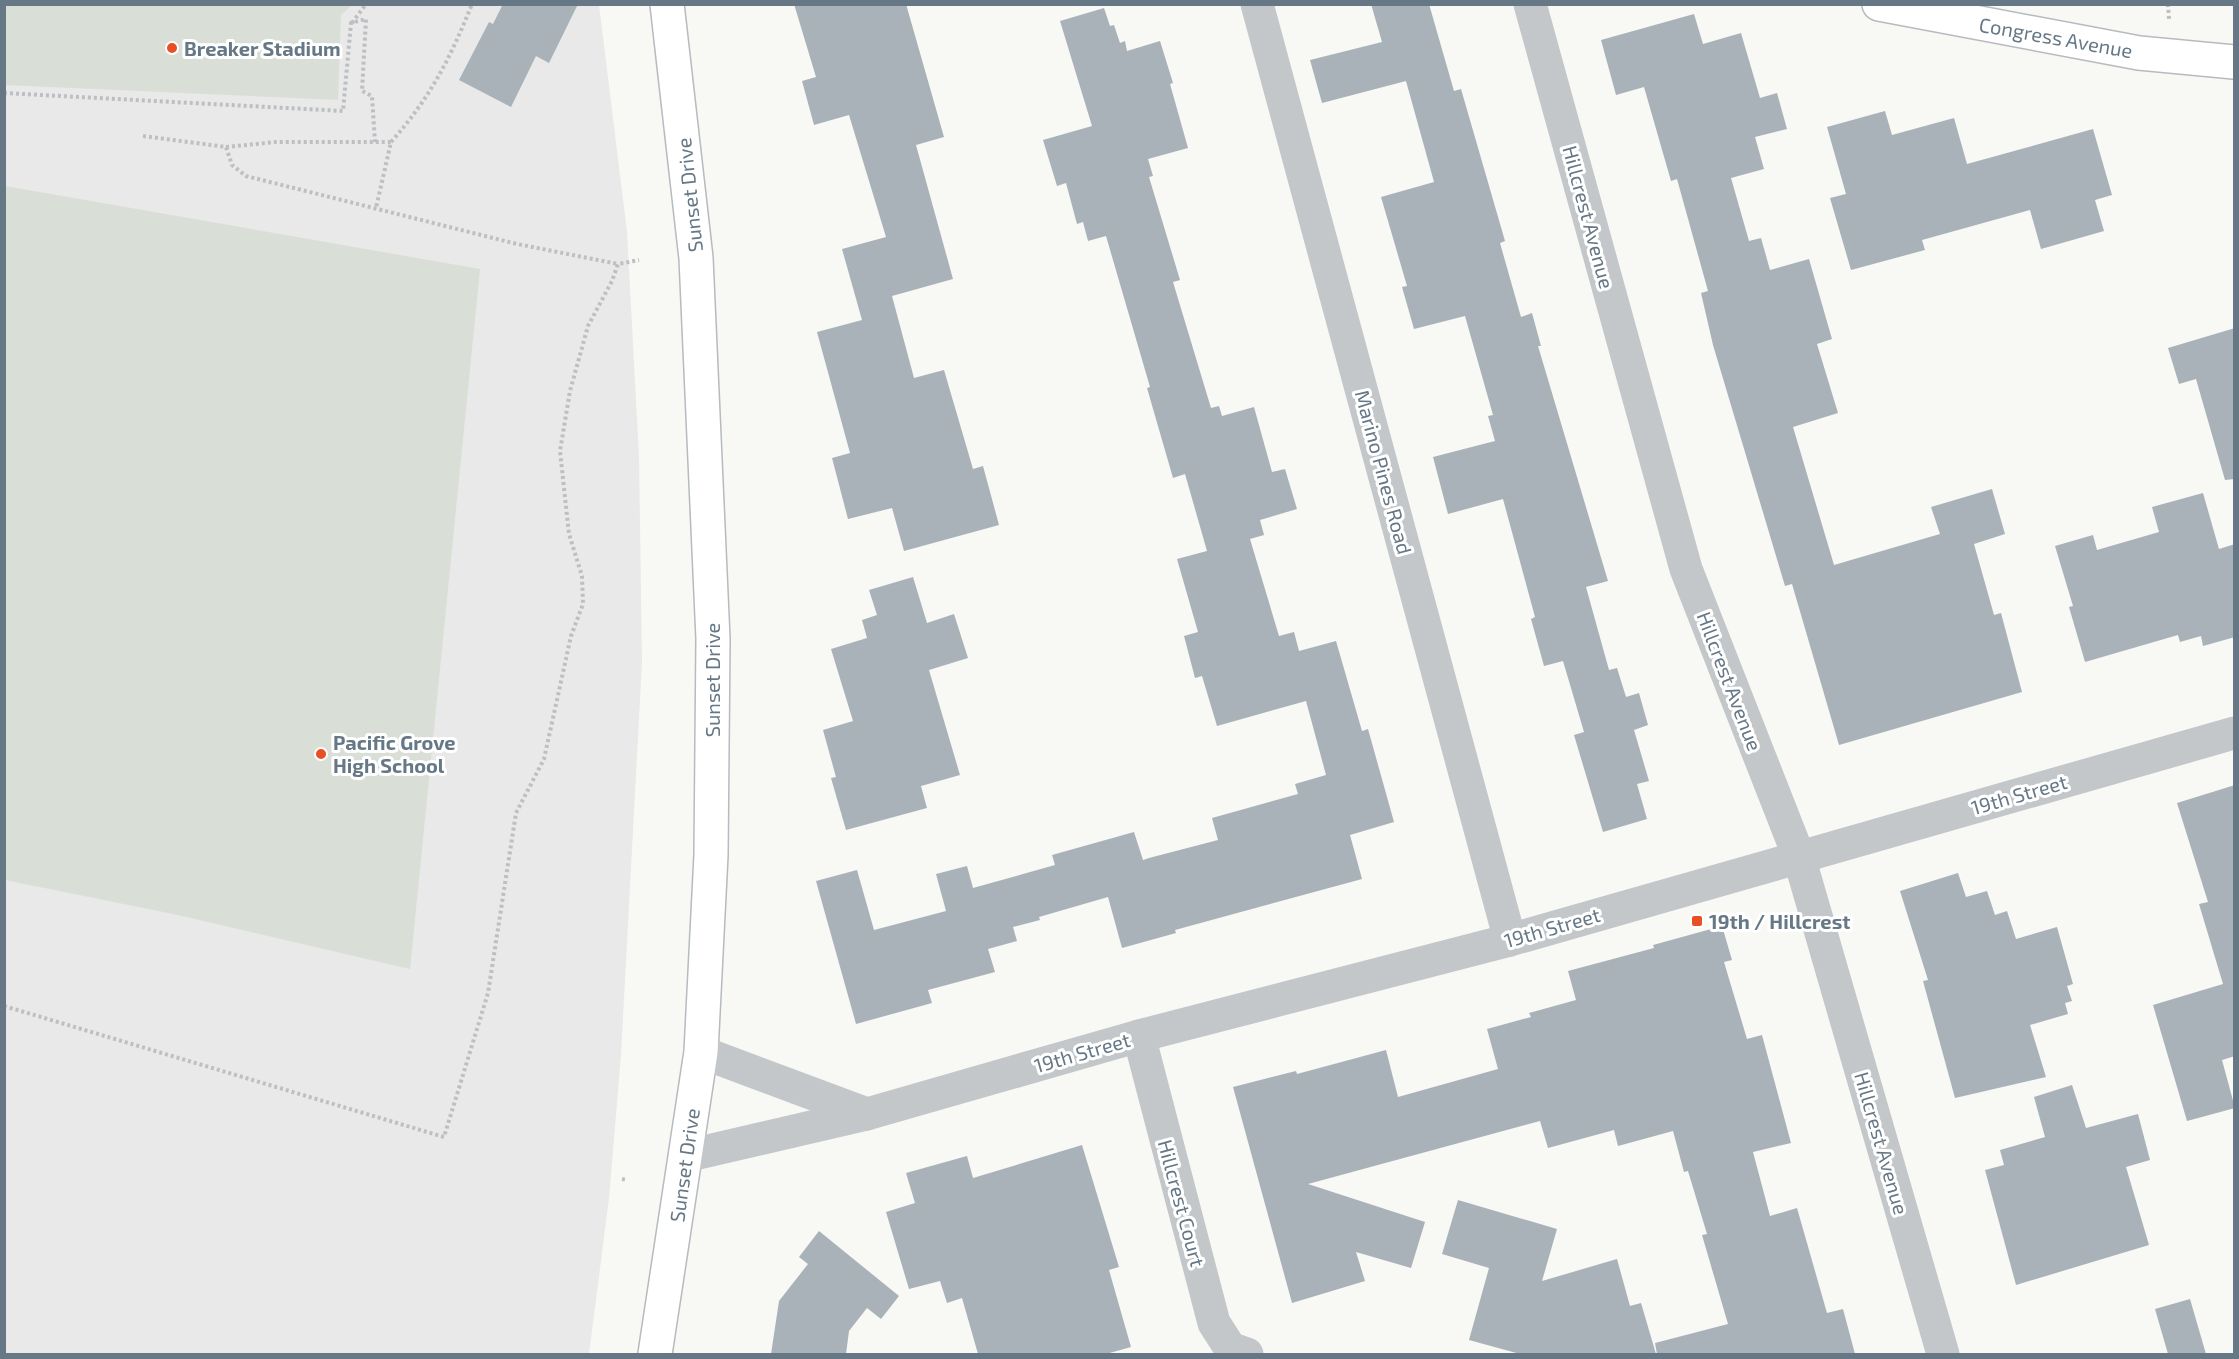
<svg xmlns="http://www.w3.org/2000/svg" width="2239" height="1359" viewBox="0 0 2239 1359" font-family="'Exo 2',sans-serif">
	<style>
		.built { fill: #e8e9e8 }
		.green { fill: #d9dfd6 }
		.building { fill: #a9b2b8 }
		.lines { fill: none; stroke-linecap: round; stroke-linejoin: round }
		.secondary-casing { stroke: #b5bbbf; stroke-width: 36 }
		.path { stroke: #bdbfc2; stroke-width: 4; stroke-dasharray: 3 3; stroke-linecap: butt }
		.street { stroke: #c3c7ca; stroke-width: 33 }
		.secondary { stroke: #fff; stroke-width: 33 }
		.poi-dot { fill: #e84f25; stroke: #fff; stroke-width: 2 }
		.labels { text-anchor: middle; dominant-baseline: central; stroke-width: 6; stroke-linejoin: round; paint-order: stroke }
		.street-label { font-size: 20px; fill: #667886; stroke: #fff }
		.poi-label { font-size: 20px; font-weight: bold; fill: #667886; stroke: #fff; text-anchor: start }
	</style>
	<rect width="100%" height="100%" fill="#f8f8f5"/>
	<!-- built -->
	<path class="built" d="M 5,5 L 599,5 L 627,232 L 639,457 L 642,662 L 621,1054 L 609,1198 L 589,1354 L 5,1354 Z"/>
	<!-- green -->
	<g class="green">
		<path d="M 5,4 L 352,4 L 352,5 L 341,15 L 338,100 L 5,85 Z"/>
		<path d="M 5,186 L 480,269 L 410,969 L 178,915 L 5,880 Z"/>
	</g>
	<!-- building -->
	<g class="building">
		<path d="M 503,4 L 578,4 L 549,63 L 536,56 L 511,107 L 459,80 L 489,22 L 493,24 Z"/>
		<path d="M 794,4 L 906,4 L 944,137 L 916,145 L 953,279 L 892,296 L 914,378 L 944,370 L 973,469 L 983,466 L 999,525 L 904,551 L 892,508 L 848,519 L 832,458 L 850,453 L 817,332 L 862,320 L 842,249 L 886,237 L 849,115 L 814,125 L 802,81 L 816,77 Z"/>
		<path d="M 1371,4 L 1429,4 L 1454,91 L 1461,89 L 1505,241 L 1500,243 L 1521,317 L 1532,313 L 1541,346 L 1538,346 L 1608,581 L 1586,587 L 1609,670 L 1617,668 L 1626,697 L 1639,693 L 1648,725 L 1634,730 L 1649,781 L 1637,784 L 1647,819 L 1603,832 L 1574,735 L 1584,732 L 1563,661 L 1544,666 L 1531,619 L 1535,617 L 1503,499 L 1448,514 L 1433,457 L 1495,441 L 1488,416 L 1493,415 L 1465,316 L 1414,329 L 1402,287 L 1407,286 L 1381,197 L 1434,182 L 1406,81 L 1322,103 L 1310,60 L 1382,42 Z"/>
		<path d="M 1104,8 L 1110,26 L 1114,25 L 1120,43 L 1125,41 L 1127,51 L 1160,41 L 1173,83 L 1170,84 L 1188,148 L 1148,159 L 1153,176 L 1149,177 L 1180,280 L 1173,282 L 1211,408 L 1219,406 L 1222,416 L 1254,407 L 1272,472 L 1285,469 L 1297,509 L 1260,520 L 1264,535 L 1250,539 L 1279,636 L 1294,632 L 1299,651 L 1336,641 L 1362,731 L 1368,729 L 1394,822 L 1350,835 L 1362,879 L 1175,930 L 1176,933 L 1122,948 L 1108,897 L 1039,917 L 1040,920 L 1013,927 L 1017,941 L 988,949 L 995,972 L 928,990 L 932,1003 L 856,1024 L 816,881 L 857,870 L 874,930 L 946,911 L 936,874 L 967,866 L 973,888 L 1055,865 L 1052,855 L 1134,832 L 1143,860 L 1149,858 L 1218,840 L 1212,818 L 1298,794 L 1295,784 L 1326,775 L 1306,701 L 1217,726 L 1202,676 L 1195,678 L 1184,636 L 1198,632 L 1177,559 L 1207,551 L 1185,474 L 1173,478 L 1147,388 L 1150,387 L 1106,236 L 1088,241 L 1083,222 L 1077,224 L 1066,183 L 1057,186 L 1043,140 L 1092,126 L 1060,21 Z"/>
		<path d="M 1694,14 L 1703,44 L 1741,33 L 1760,98 L 1777,93 L 1787,129 L 1755,137 L 1764,169 L 1731,178 L 1749,241 L 1761,238 L 1770,270 L 1809,259 L 1832,339 L 1817,344 L 1838,413 L 1793,427 L 1834,565 L 1940,534 L 1931,507 L 1992,489 L 2005,534 L 1974,544 L 1994,615 L 2001,613 L 2022,692 L 1839,745 L 1792,584 L 1785,586 L 1713,345 L 1701,293 L 1708,291 L 1677,179 L 1671,181 L 1644,87 L 1616,95 L 1601,40 Z"/>
		<path d="M 1885,111 L 1892,135 L 1954,118 L 1967,164 L 2093,129 L 2112,195 L 2095,200 L 2104,231 L 2041,249 L 2030,210 L 1922,240 L 1925,250 L 1851,270 L 1830,198 L 1846,194 L 1827,127 Z"/>
		<path d="M 2235,328 L 2235,479 L 2225,480 L 2196,379 L 2179,384 L 2168,348 Z"/>
		<path d="M 2203,493 L 2219,549 L 2235,544 L 2235,637 L 2203,646 L 2201,636 L 2180,642 L 2178,635 L 2085,662 L 2069,607 L 2073,606 L 2055,546 L 2093,535 L 2097,550 L 2159,532 L 2152,507 Z"/>
		<path d="M 913,577 L 927,623 L 954,614 L 968,658 L 929,670 L 960,775 L 921,786 L 927,808 L 846,830 L 831,778 L 836,777 L 823,730 L 853,721 L 831,649 L 867,638 L 862,620 L 877,615 L 869,590 Z"/>
		<path d="M 2235,785 L 2235,1056 L 2222,1060 L 2235,1108 L 2187,1121 L 2153,1005 L 2223,984 L 2199,904 L 2208,902 L 2177,803 Z"/>
		<path d="M 1958,873 L 1966,897 L 1987,891 L 1995,915 L 2007,911 L 2016,939 L 2057,927 L 2073,984 L 2067,986 L 2072,1001 L 2065,1003 L 2068,1014 L 2030,1025 L 2046,1077 L 1955,1098 L 1923,981 L 1928,980 L 1900,891 Z"/>
		<path d="M 1722,926 L 1732,960 L 1724,962 L 1747,1039 L 1762,1035 L 1791,1143 L 1753,1152 L 1770,1216 L 1797,1208 L 1827,1313 L 1843,1309 L 1855,1354 L 1657,1354 L 1655,1343 L 1728,1324 L 1702,1235 L 1707,1234 L 1688,1171 L 1684,1172 L 1673,1131 L 1618,1146 L 1614,1130 L 1548,1148 L 1540,1121 L 1308,1184 L 1425,1222 L 1411,1268 L 1356,1252 L 1365,1281 L 1292,1303 L 1233,1087 L 1296,1071 L 1297,1074 L 1386,1050 L 1398,1097 L 1498,1069 L 1487,1029 L 1531,1017 L 1529,1013 L 1576,1000 L 1568,971 L 1654,948 L 1653,945 Z"/>
		<path d="M 2072,1085 L 2086,1128 L 2138,1114 L 2150,1160 L 2126,1167 L 2149,1245 L 2016,1285 L 1985,1170 L 2004,1165 L 2000,1150 L 2045,1137 L 2034,1097 Z"/>
		<path d="M 1082,1145 L 1119,1267 L 1109,1270 L 1131,1347 L 1106,1354 L 978,1354 L 962,1298 L 947,1303 L 940,1281 L 909,1289 L 886,1212 L 915,1203 L 906,1173 L 967,1156 L 973,1178 Z"/>
		<path d="M 1458,1200 L 1557,1229 L 1542,1281 L 1617,1259 L 1630,1306 L 1641,1303 L 1656,1354 L 1520,1354 L 1469,1340 L 1489,1268 L 1442,1254 Z"/>
		<path d="M 819,1231 L 899,1296 L 881,1319 L 867,1308 L 849,1331 L 846,1354 L 771,1354 L 779,1301 L 808,1264 L 799,1257 Z"/>
		<path d="M 2190,1299 L 2206,1354 L 2168,1354 L 2155,1309 Z"/>
	</g>
	<g class="lines">
		<defs>
			<g id="secondary">
				<path d="M 1879,4 L 2139,53 L 2234,62"/>
				<path d="M 655,1354 L 701,1052 L 711,855 L 713,639 L 696,258 L 667,4"/>
			</g>
		</defs>
		<!-- secondary casing -->
		<use href="#secondary" class="secondary-casing"/>
		<!-- path -->
		<g class="path">
			<path d="M 2168,4 L 2169,19"/>
			<path d="M 352,23 L 366,4"/>
			<path d="M 4,93 L 343,111 L 351,23 L 366,19 L 362,91 L 372,96 L 375,142"/>
			<path d="M 143,136 L 226,147 L 232,165 L 246,176 L 517,244 L 618,264"/>
			<path d="M 391,142 C 430,98 450,59 472,4"/>
			<path d="M 226,147 L 276,142 L 391,142 L 376,208"/>
			<path d="M 4,1006 L 444,1137 L 488,993 L 516,813 L 544,759 L 571,636 L 583,604 L 582,576 L 569,534 L 560,451 L 570,391 L 588,326 L 612,281 L 618,264 L 639,260"/>
			<path d="M 622,1179 L 627,1180"/>
		</g>
		<!-- street -->
		<g class="street">
			<path d="M 1257,4 L 1510,940"/>
			<path d="M 1530,4 L 1686,569 L 1799,857 L 1943,1354"/>
			<path d="M 1139,1036 L 1214,1323 L 1230,1348 L 1247,1354"/>
			<path d="M 701,1052 L 867,1114"/>
			<path d="M 686,1156 L 867,1114 L 1139,1036 L 1510,940 L 2234,733"/>
		</g>
		<!-- secondary -->
		<use href="#secondary" class="secondary"/>
	</g>
	<!-- markers -->
	<g class="poi-dot">
		<circle cx="172" cy="48" r="6"/>
		<circle cx="321" cy="754" r="6"/>
		<rect x="1691" y="915" width="12" height="12" rx="3"/>
	</g>
	<g class="labels">
		<!-- street labels -->
		<g class="street-label">
			<text transform="translate(2056 37) rotate(10)">Congress Avenue</text>
			<text transform="translate(689 195) rotate(-96)">Sunset Drive</text>
			<text transform="translate(1589 217) rotate(75)">Hillcrest Avenue</text>
			<text transform="translate(1384 472) rotate(75)">Marino Pines Road</text>
			<text transform="translate(712 680) rotate(-90)">Sunset Drive</text>
			<text transform="translate(1730 681) rotate(69)">Hillcrest Avenue</text>
			<text transform="translate(2019 794) rotate(-16)">19th Street</text>
			<text transform="translate(1552 927) rotate(-16)">19th Street</text>
			<text transform="translate(1082 1052) rotate(-16)">19th Street</text>
			<text transform="translate(1882 1143) rotate(74)">Hillcrest Avenue</text>
			<text transform="translate(684 1165) rotate(-82)">Sunset Drive</text>
			<text transform="translate(1182 1203) rotate(75)">Hillcrest Court</text>
		</g>
		<!-- poi labels -->
		<g class="poi-label">
			<text x="184" y="48">Breaker Stadium</text>
			<text x="333" y="742">Pacific Grove<tspan x="333" dy="23">High School</tspan></text>
			<text x="1709" y="921">19th / Hillcrest</text>
		</g>
	</g>
	<!-- border -->
	<rect width="2239" height="1359" fill="none" stroke="#667886" stroke-width="12"/>
</svg>
